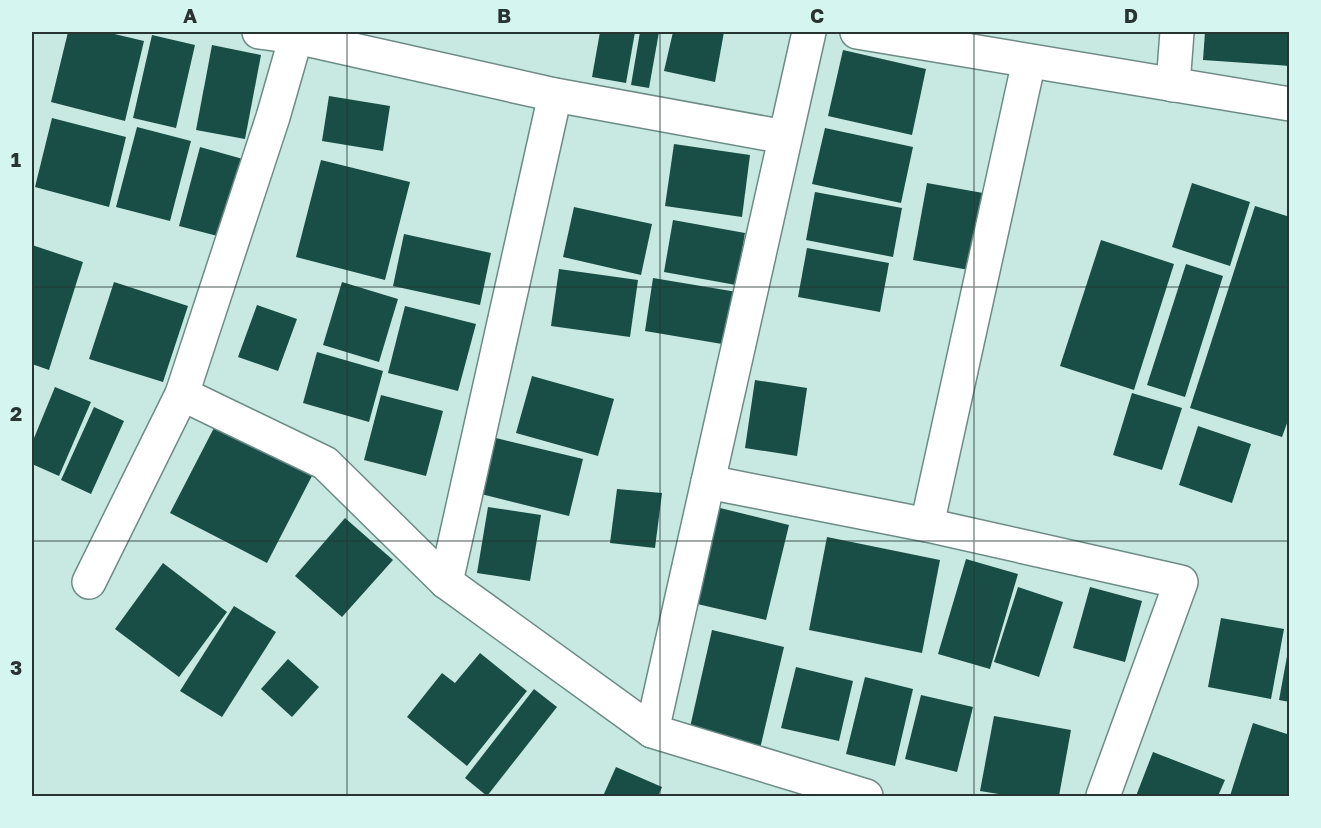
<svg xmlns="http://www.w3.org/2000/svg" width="1321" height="828" viewBox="0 0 1321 828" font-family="'Golos Text',sans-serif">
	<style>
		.building { fill: #184e46 }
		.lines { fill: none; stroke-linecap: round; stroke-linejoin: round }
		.minor-casing { stroke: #6c8b85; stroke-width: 36 }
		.minor { stroke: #fff; stroke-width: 33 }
		.grid { fill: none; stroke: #273432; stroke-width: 1.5; stroke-opacity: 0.55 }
		.neatline { fill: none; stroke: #273432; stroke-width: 2 }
		.grid-label { font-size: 20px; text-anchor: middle; font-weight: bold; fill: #273432 }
	</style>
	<rect width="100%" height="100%" fill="#c8e9e2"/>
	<!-- building -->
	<g class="building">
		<path d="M 68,32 L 106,32 L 144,41 L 125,121 L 51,102 Z"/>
		<path d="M 600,32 L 635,32 L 626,83 L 592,77 Z"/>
		<path d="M 640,32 L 659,32 L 649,88 L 631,85 Z"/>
		<path d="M 673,32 L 724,32 L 715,82 L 664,71 Z"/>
		<path d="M 1205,32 L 1290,32 L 1290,66 L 1203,60 Z"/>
		<path d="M 152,35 L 195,45 L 176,128 L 133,118 Z"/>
		<path d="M 212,45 L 261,55 L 245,139 L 196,130 Z"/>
		<path d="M 843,50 L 926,69 L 912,135 L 828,116 Z"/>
		<path d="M 329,96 L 390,106 L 383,151 L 322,141 Z"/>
		<path d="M 52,118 L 126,137 L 109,207 L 35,187 Z"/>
		<path d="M 137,127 L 191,141 L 170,221 L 116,207 Z"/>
		<path d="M 825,128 L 913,147 L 901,203 L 812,184 Z"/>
		<path d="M 674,144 L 750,155 L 742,217 L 665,206 Z"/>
		<path d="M 200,147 L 250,161 L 229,239 L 179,226 Z"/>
		<path d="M 321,160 L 410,182 L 385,280 L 296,257 Z"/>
		<path d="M 927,183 L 983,193 L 969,270 L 913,260 Z"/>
		<path d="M 1192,183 L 1250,202 L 1230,266 L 1172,247 Z"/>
		<path d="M 815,192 L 902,208 L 893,257 L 806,240 Z"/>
		<path d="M 1255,206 L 1290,217 L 1290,415 L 1282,437 L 1190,408 Z"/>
		<path d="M 574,207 L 652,224 L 641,275 L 563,257 Z"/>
		<path d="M 673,220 L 745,233 L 736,285 L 664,272 Z"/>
		<path d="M 404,234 L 491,253 L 480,305 L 393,286 Z"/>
		<path d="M 1101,240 L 1174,264 L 1134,390 L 1060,366 Z"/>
		<path d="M 32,245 L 83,262 L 49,370 L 32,364 Z"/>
		<path d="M 807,248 L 889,263 L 880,312 L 798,297 Z"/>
		<path d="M 1186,264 L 1223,276 L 1185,397 L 1147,385 Z"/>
		<path d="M 559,269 L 638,280 L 630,337 L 551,326 Z"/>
		<path d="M 653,278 L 737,292 L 728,345 L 645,331 Z"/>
		<path d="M 114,282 L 188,306 L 163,382 L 89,359 Z"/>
		<path d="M 342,282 L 398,299 L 379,362 L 323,345 Z"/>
		<path d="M 257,305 L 297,319 L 278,371 L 238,357 Z"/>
		<path d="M 405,306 L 476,324 L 458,391 L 388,373 Z"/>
		<path d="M 317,352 L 383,371 L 369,422 L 303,403 Z"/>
		<path d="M 532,376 L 614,399 L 598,456 L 516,433 Z"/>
		<path d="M 755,380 L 807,388 L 797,456 L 745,448 Z"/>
		<path d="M 55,387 L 91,402 L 59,476 L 32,464 L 32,443 Z"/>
		<path d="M 1132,393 L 1182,408 L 1162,470 L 1113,455 Z"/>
		<path d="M 381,395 L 443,411 L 426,476 L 364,460 Z"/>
		<path d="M 94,407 L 124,421 L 91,494 L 61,480 Z"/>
		<path d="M 216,424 L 313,474 L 267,563 L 170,513 Z"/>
		<path d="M 1198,426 L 1251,444 L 1232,503 L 1179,485 Z"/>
		<path d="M 496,438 L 583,459 L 569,516 L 481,494 Z"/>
		<path d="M 617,489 L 662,493 L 655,548 L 610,543 Z"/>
		<path d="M 488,507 L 541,515 L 530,581 L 477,573 Z"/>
		<path d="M 716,507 L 789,525 L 766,620 L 693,603 Z"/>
		<path d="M 345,518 L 393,560 L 342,617 L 295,576 Z"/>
		<path d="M 827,537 L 940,560 L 922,653 L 809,630 Z"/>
		<path d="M 966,559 L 1018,574 L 990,669 L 938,654 Z"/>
		<path d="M 163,563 L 227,612 L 179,677 L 115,629 Z"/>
		<path d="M 1018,587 L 1063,602 L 1039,677 L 994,662 Z"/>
		<path d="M 1090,587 L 1142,601 L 1125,662 L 1073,648 Z"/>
		<path d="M 234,606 L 276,632 L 222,717 L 180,691 Z"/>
		<path d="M 1221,618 L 1284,629 L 1271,699 L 1208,687 Z"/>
		<path d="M 712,630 L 784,647 L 759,753 L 688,736 Z"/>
		<path d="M 1288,651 L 1290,652 L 1290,702 L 1279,700 Z"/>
		<path d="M 480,653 L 527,691 L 467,766 L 407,717 L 442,673 L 455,683 Z"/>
		<path d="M 288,659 L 319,687 L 292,717 L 261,689 Z"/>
		<path d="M 796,667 L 853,681 L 839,741 L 781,728 Z"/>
		<path d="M 865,677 L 913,689 L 895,766 L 846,754 Z"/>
		<path d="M 534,689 L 557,707 L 487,796 L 465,778 Z"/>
		<path d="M 921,695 L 973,707 L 957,772 L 905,759 Z"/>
		<path d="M 994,716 L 1071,730 L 1059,796 L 1011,796 L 980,791 Z"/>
		<path d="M 1253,723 L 1290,735 L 1290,796 L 1230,796 Z"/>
		<path d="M 1153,752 L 1225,780 L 1218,796 L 1136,796 Z"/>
		<path d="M 616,767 L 662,787 L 658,796 L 603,796 Z"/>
	</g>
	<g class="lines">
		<defs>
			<g id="minor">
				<path d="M 259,32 L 296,37 L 555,95 L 785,137"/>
				<path d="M 857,32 L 1290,104"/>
				<path d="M 1173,85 L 1177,32"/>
				<path d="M 182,394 L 325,463 L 446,582 L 652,731 L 866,796"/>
				<path d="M 708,482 L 927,525 L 1181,582 L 1103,796"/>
				<path d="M 927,525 L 1029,61"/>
				<path d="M 89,582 L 182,394 L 273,117 L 296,37"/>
				<path d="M 446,582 L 555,95"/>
				<path d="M 652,731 L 809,32"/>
			</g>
		</defs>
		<!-- minor casing -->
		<use href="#minor" class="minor-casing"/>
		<!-- minor -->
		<use href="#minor" class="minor"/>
	</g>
	<!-- grid -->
	<path class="grid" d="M 347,32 L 347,796M 660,32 L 660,796M 974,32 L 974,796M 32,287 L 1290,287M 32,541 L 1290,541"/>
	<!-- border -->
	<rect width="1321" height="828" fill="none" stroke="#d5f6f0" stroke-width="66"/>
	<rect x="33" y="33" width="1255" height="762" class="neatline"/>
	<g class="grid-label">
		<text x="190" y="23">A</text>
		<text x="504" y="23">B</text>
		<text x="817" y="23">C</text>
		<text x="1131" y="23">D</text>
		<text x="16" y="167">1</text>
		<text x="16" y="421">2</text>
		<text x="16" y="675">3</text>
	</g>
</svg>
